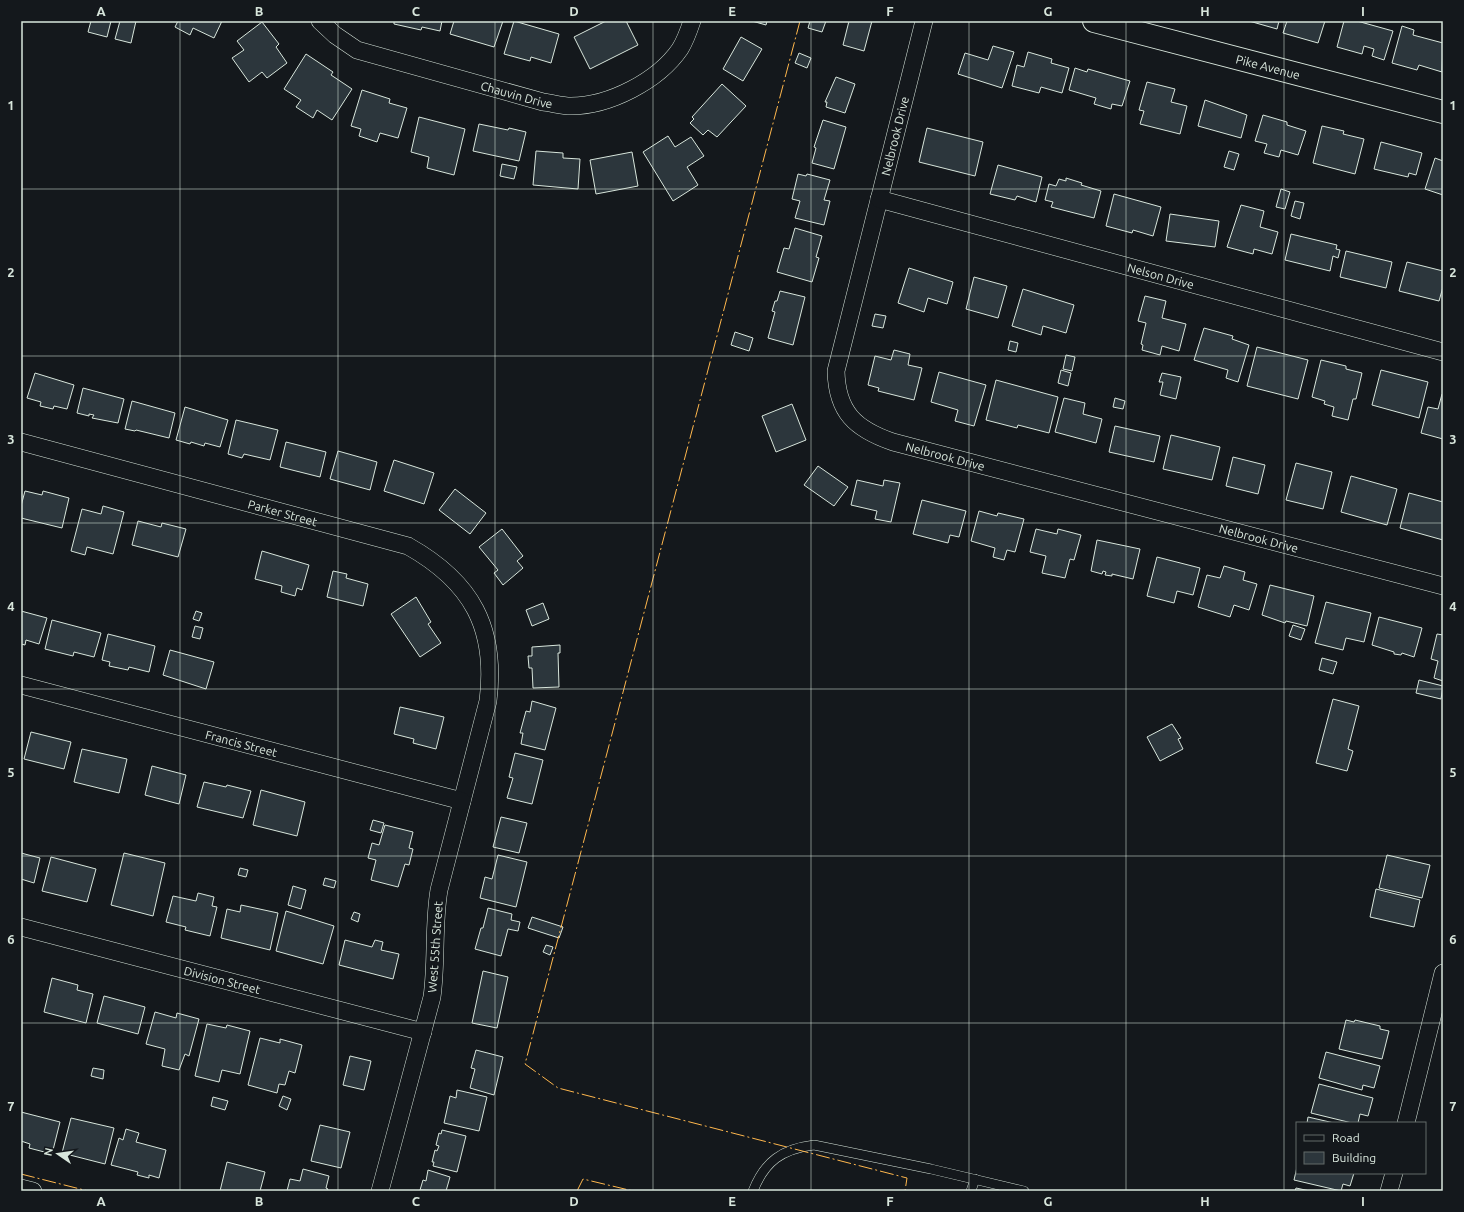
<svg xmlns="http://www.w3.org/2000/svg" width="1464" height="1212" viewBox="0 0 1464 1212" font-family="Ubuntu,sans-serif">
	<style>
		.building { fill: #2c363c; stroke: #d8e6dc }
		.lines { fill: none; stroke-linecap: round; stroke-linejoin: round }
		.lane-casing { stroke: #d8e6dc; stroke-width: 10 }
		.street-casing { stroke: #d8e6dc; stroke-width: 18 }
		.secondary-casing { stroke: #d8e6dc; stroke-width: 24 }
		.lane { stroke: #14181c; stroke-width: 9 }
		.street { stroke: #14181c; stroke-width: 17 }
		.secondary { stroke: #14181c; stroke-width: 22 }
		.power { stroke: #ffb74d; stroke-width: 1; stroke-dasharray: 14 3 2 3; stroke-linecap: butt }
		.grid { fill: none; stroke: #d8e6dc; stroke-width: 1; stroke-opacity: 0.55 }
		.labels { text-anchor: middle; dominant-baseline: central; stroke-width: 3; stroke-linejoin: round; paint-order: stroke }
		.street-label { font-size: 12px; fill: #d8e6dc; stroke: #14181c }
		.neatline { fill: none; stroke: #d8e6dc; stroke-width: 1.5 }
		.grid-label { font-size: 13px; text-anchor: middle; font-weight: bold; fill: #d8e6dc }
	</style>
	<rect width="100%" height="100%" fill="#14181c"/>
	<!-- building -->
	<g class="building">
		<path d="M 91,21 L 111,21 L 107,37 L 88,32 Z"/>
		<path d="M 120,21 L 136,21 L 131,43 L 115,39 Z"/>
		<path d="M 178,21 L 222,21 L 214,38 L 193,28 L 190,35 L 175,27 Z"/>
		<path d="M 394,21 L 442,21 L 440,31 L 422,27 L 421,30 L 394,24 Z"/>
		<path d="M 454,21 L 503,21 L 494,47 L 450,34 Z"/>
		<path d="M 514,21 L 559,34 L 551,63 L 531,57 L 530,61 L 504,54 Z"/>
		<path d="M 606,21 L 626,21 L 638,45 L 590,69 L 574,37 Z"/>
		<path d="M 752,21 L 767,21 L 766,25 Z"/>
		<path d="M 810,21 L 826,21 L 822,32 L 808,28 Z"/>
		<path d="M 849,21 L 872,21 L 864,51 L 843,45 Z"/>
		<path d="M 1249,21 L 1279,21 L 1277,29 Z"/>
		<path d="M 1287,21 L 1325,21 L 1318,43 L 1283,33 Z"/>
		<path d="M 1344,21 L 1357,21 L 1393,31 L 1384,60 L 1372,56 L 1374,49 L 1364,46 L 1362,54 L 1337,47 Z"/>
		<path d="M 262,22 L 279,44 L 276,47 L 287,63 L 267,78 L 262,72 L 249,82 L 232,58 L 244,50 L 237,41 Z"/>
		<path d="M 1402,26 L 1414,30 L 1413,35 L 1443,43 L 1442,72 L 1419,65 L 1417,70 L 1392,63 Z"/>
		<path d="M 741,37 L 762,49 L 743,81 L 723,69 Z"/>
		<path d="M 993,46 L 1014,52 L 1002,88 L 958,74 L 965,53 L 988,60 Z"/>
		<path d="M 1028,52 L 1052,59 L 1051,63 L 1069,68 L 1062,93 L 1041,87 L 1039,93 L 1012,86 L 1017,65 L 1024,67 Z"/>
		<path d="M 799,53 L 811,58 L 807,68 L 795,63 Z"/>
		<path d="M 306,54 L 333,72 L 331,75 L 352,89 L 332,120 L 317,110 L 313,118 L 296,107 L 301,100 L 284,89 Z"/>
		<path d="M 1075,68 L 1087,72 L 1088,69 L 1130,81 L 1122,106 L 1112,104 L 1111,109 L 1094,104 L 1096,98 L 1069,90 Z"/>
		<path d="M 836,77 L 855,84 L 845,113 L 826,107 L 827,102 L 825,102 Z"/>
		<path d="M 1147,82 L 1175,89 L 1171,102 L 1187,106 L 1180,134 L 1140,124 L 1144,111 L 1139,110 Z"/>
		<path d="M 722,84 L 746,106 L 717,137 L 708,130 L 703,135 L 690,123 L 694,119 L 692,117 Z"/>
		<path d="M 362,90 L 390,99 L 389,103 L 407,108 L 398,138 L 380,133 L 377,142 L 359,136 L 361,129 L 351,126 Z"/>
		<path d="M 1205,100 L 1247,115 L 1241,138 L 1198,126 Z"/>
		<path d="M 1263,115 L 1287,122 L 1287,125 L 1306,131 L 1298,155 L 1281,150 L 1279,157 L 1264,153 L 1267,144 L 1255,141 Z"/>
		<path d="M 419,117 L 465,129 L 454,175 L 427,168 L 429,157 L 411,152 Z"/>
		<path d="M 823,120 L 846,127 L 834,169 L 812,163 L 816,148 L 814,147 Z"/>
		<path d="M 479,124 L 508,130 L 509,128 L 526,132 L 519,161 L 473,151 Z"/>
		<path d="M 1322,126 L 1344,131 L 1343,134 L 1364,139 L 1355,174 L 1313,163 Z"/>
		<path d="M 927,128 L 983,142 L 975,176 L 919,162 Z"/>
		<path d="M 668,136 L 675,147 L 691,137 L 704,156 L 687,167 L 698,185 L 673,201 L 643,152 Z"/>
		<path d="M 1381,142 L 1422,153 L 1416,175 L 1409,173 L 1408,177 L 1374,169 Z"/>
		<path d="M 536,151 L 563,153 L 563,158 L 580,159 L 578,189 L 533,185 Z"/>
		<path d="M 1229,151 L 1239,154 L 1234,170 L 1224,167 Z"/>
		<path d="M 632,152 L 638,186 L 596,194 L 590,160 Z"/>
		<path d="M 1435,158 L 1443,161 L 1443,195 L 1425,189 Z"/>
		<path d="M 502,164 L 517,167 L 514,179 L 500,176 Z"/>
		<path d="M 998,165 L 1042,177 L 1036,202 L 1017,196 L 1015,200 L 990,194 Z"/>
		<path d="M 798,174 L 806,176 L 807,174 L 830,180 L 824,200 L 830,201 L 824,225 L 795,218 L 800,201 L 792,199 Z"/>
		<path d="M 1066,178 L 1082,183 L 1081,185 L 1101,191 L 1094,218 L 1051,207 L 1053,202 L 1045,200 L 1049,184 L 1056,186 L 1059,179 L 1066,181 Z"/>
		<path d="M 1281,189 L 1290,192 L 1285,209 L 1276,207 Z"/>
		<path d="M 1114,194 L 1161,207 L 1153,236 L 1133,230 L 1132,233 L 1106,226 Z"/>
		<path d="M 1295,201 L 1304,203 L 1300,219 L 1291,216 Z"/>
		<path d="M 1241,205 L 1264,211 L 1260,227 L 1278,232 L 1272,254 L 1254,249 L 1253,254 L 1227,247 Z"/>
		<path d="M 1170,214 L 1219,221 L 1215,247 L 1166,241 Z"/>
		<path d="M 795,228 L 822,236 L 816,257 L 819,258 L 812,282 L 777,272 L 784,248 L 789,249 Z"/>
		<path d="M 1291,234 L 1337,245 L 1336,249 L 1340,250 L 1338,258 L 1333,256 L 1330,271 L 1285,260 Z"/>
		<path d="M 1346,251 L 1392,262 L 1386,288 L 1340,277 Z"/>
		<path d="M 1407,262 L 1443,271 L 1443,287 L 1439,301 L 1399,291 Z"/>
		<path d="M 909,268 L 953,282 L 947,304 L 928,298 L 924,312 L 898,303 Z"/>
		<path d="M 974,277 L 1007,286 L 998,318 L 966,309 Z"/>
		<path d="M 1023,289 L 1074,305 L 1066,333 L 1043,326 L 1041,335 L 1012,326 Z"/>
		<path d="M 780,291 L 805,297 L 793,345 L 768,338 L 775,312 L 772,311 L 775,301 L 777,301 Z"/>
		<path d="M 1145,296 L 1166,301 L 1162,318 L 1186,324 L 1179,351 L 1162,346 L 1160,355 L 1142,350 L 1143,345 L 1141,344 L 1146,323 L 1138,321 Z"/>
		<path d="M 875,314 L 886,316 L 883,328 L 872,326 Z"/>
		<path d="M 1204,328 L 1233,336 L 1232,339 L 1249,345 L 1238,382 L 1226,378 L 1228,370 L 1194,360 Z"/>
		<path d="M 735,332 L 753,338 L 749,351 L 731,345 Z"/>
		<path d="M 1010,341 L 1018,343 L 1016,352 L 1008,350 Z"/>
		<path d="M 1257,347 L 1308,360 L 1298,399 L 1247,386 Z"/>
		<path d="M 894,350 L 910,354 L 908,365 L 922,368 L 914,400 L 878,391 L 879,388 L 868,385 L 875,356 L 891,360 Z"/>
		<path d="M 1066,355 L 1075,357 L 1072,371 L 1063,369 Z"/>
		<path d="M 1321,360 L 1346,366 L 1346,369 L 1362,373 L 1356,399 L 1353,399 L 1348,420 L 1332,416 L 1334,407 L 1324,404 L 1325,401 L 1312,397 Z"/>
		<path d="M 1061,370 L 1071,373 L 1068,386 L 1058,383 Z"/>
		<path d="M 1381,370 L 1428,382 L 1419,418 L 1372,405 Z"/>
		<path d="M 939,372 L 986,385 L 974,426 L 955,421 L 958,410 L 931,402 Z"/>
		<path d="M 35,373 L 74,385 L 67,409 L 54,406 L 53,409 L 40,406 L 41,402 L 27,398 Z"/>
		<path d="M 1162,373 L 1181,377 L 1176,399 L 1160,395 L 1163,382 L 1159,382 Z"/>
		<path d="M 996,380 L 1058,397 L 1049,433 L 1018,425 L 1017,428 L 986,420 Z"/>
		<path d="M 83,388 L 124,399 L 118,423 L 92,418 L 94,415 L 89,414 L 89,416 L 77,413 Z"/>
		<path d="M 1442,394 L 1443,394 L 1443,439 L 1421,433 L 1428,407 L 1438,409 Z"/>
		<path d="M 1064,398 L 1085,403 L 1083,414 L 1102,419 L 1096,443 L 1055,432 Z"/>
		<path d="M 1115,398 L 1125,401 L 1123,409 L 1113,407 Z"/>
		<path d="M 132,401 L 175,413 L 169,438 L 136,430 L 135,431 L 125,429 Z"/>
		<path d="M 792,404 L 806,440 L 776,452 L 762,416 Z"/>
		<path d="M 185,407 L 228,420 L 220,447 L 205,443 L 204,446 L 191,442 L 190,444 L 176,440 Z"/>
		<path d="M 236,420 L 278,430 L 270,460 L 244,454 L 242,458 L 228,454 Z"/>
		<path d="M 1115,426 L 1160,436 L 1154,462 L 1109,452 Z"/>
		<path d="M 1171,435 L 1220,447 L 1212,480 L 1163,469 Z"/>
		<path d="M 286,442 L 326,452 L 320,477 L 280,467 Z"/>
		<path d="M 338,451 L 377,462 L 370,490 L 330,479 Z"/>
		<path d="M 1233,457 L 1265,465 L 1258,494 L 1226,486 Z"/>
		<path d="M 394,460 L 434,473 L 424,504 L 384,491 Z"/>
		<path d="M 1296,463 L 1332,472 L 1323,509 L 1286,500 Z"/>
		<path d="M 818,466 L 848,487 L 834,506 L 804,485 Z"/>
		<path d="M 1351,476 L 1397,489 L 1387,525 L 1341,512 Z"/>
		<path d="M 857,480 L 883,486 L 884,480 L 900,483 L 891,522 L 875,519 L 877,511 L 851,505 Z"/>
		<path d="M 455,489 L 486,513 L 470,534 L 439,510 Z"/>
		<path d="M 25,491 L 42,495 L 43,491 L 69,498 L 62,528 L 21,518 L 21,506 Z"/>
		<path d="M 1409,493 L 1443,502 L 1443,540 L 1400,528 Z"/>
		<path d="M 922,500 L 966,511 L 959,537 L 950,535 L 948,543 L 913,534 Z"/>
		<path d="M 103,506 L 124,512 L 113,554 L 87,547 L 85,555 L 71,551 L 82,509 L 101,514 Z"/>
		<path d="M 979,511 L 997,516 L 998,513 L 1024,519 L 1015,552 L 1007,550 L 1004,560 L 993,557 L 995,548 L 971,541 Z"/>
		<path d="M 138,521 L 161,527 L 162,523 L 186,529 L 178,557 L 132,545 Z"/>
		<path d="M 502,529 L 523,556 L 517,561 L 523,568 L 503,585 L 494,573 L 498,570 L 479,547 Z"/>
		<path d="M 1036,529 L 1057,534 L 1058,529 L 1081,535 L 1074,560 L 1070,559 L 1065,578 L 1042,573 L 1046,556 L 1030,552 Z"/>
		<path d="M 1097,540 L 1140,549 L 1133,579 L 1112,574 L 1112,576 L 1105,575 L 1106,572 L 1103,571 L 1102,574 L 1091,571 Z"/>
		<path d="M 262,551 L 309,565 L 302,590 L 297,588 L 295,596 L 281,592 L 282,586 L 255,579 Z"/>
		<path d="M 1157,557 L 1200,568 L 1193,595 L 1177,591 L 1174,603 L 1147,596 Z"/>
		<path d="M 1224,566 L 1245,572 L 1243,580 L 1257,584 L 1249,610 L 1234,605 L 1230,617 L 1198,607 L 1207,575 L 1220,578 Z"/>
		<path d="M 333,571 L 347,574 L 346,578 L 368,584 L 363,606 L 327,597 Z"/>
		<path d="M 1270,585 L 1314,596 L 1307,626 L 1286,621 L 1285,623 L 1262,615 Z"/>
		<path d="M 416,597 L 431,622 L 428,624 L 441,643 L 420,657 L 391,614 Z"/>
		<path d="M 1326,602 L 1371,613 L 1364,642 L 1346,638 L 1343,650 L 1315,643 Z"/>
		<path d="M 543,603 L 549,619 L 532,626 L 526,610 Z"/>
		<path d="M 21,611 L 47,618 L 39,644 L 26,640 L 25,645 L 21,644 Z"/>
		<path d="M 196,611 L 202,613 L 199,621 L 193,619 Z"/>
		<path d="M 1379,617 L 1422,628 L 1414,657 L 1402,653 L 1401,655 L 1394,654 L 1394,652 L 1372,645 Z"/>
		<path d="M 52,620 L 101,633 L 94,657 L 74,652 L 73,656 L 45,649 Z"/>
		<path d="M 1293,625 L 1305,629 L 1301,640 L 1289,636 Z"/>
		<path d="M 195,626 L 203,628 L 200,639 L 192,637 Z"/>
		<path d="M 108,634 L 155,646 L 149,672 L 129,667 L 128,670 L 109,666 L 110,662 L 102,660 Z"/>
		<path d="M 1437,634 L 1443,635 L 1443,681 L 1434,678 L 1438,661 L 1431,659 Z"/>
		<path d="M 560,645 L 560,653 L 558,653 L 559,687 L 533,688 L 532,668 L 529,668 L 528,656 L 532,656 L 532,647 Z"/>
		<path d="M 170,650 L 214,662 L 206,689 L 163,675 Z"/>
		<path d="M 1322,658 L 1337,662 L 1333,674 L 1319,670 Z"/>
		<path d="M 1419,680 L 1443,686 L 1441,699 L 1416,693 Z"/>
		<path d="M 1333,699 L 1359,706 L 1348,749 L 1353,751 L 1347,771 L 1316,763 Z"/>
		<path d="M 532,701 L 556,708 L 545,750 L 521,744 L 523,733 L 520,733 L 526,711 L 530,712 Z"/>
		<path d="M 400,707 L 444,717 L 436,749 L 413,743 L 414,739 L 394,734 Z"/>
		<path d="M 1172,724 L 1181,738 L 1178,739 L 1183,749 L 1160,761 L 1147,737 Z"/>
		<path d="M 31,732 L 71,742 L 64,769 L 24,759 Z"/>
		<path d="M 82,749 L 127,759 L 119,793 L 74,782 Z"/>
		<path d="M 515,753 L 543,760 L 532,804 L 507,798 L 513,778 L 509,777 Z"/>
		<path d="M 152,766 L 186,775 L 179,804 L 145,795 Z"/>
		<path d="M 204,782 L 226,787 L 227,785 L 251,791 L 243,818 L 197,807 Z"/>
		<path d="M 261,790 L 305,802 L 297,836 L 253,825 Z"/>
		<path d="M 501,817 L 527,823 L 519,853 L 493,847 Z"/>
		<path d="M 373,820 L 384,823 L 381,833 L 370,830 Z"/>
		<path d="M 385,825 L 413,832 L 409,848 L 413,849 L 409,865 L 405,864 L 398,887 L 371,880 L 376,860 L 368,858 L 372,843 L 379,845 Z"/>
		<path d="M 21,853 L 40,858 L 34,883 L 21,879 Z"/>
		<path d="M 124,853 L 165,863 L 153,916 L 111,905 Z"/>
		<path d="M 498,855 L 527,862 L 516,907 L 480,898 L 485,877 L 492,879 Z"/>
		<path d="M 1387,855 L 1430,865 L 1422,898 L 1379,888 Z"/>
		<path d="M 51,857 L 96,869 L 87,902 L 42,891 Z"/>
		<path d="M 240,868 L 248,870 L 246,877 L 238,875 Z"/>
		<path d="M 325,878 L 336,881 L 334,888 L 323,885 Z"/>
		<path d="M 293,886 L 306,890 L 301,909 L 288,905 Z"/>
		<path d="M 1376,889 L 1420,900 L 1414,927 L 1370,917 Z"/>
		<path d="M 198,893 L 214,897 L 212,906 L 217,907 L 210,936 L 185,930 L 186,927 L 166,922 L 173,896 L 196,901 Z"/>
		<path d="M 241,905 L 278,913 L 270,950 L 221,938 L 227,909 L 240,912 Z"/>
		<path d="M 488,908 L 512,914 L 511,920 L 520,922 L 518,931 L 508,929 L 501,956 L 475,949 L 481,928 L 483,928 Z"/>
		<path d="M 286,911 L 334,926 L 323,964 L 276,951 Z"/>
		<path d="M 354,912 L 360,914 L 358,922 L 351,919 Z"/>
		<path d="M 532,917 L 563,927 L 559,938 L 528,928 Z"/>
		<path d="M 345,940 L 372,947 L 375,940 L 383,942 L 381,950 L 399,954 L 393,979 L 339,965 Z"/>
		<path d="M 546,945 L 553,947 L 550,955 L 543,952 Z"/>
		<path d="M 483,971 L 508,977 L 497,1028 L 472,1023 Z"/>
		<path d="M 52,978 L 78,985 L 77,990 L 93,994 L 86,1023 L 44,1012 Z"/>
		<path d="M 104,996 L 145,1007 L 138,1034 L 97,1023 Z"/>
		<path d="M 155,1012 L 176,1018 L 177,1013 L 199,1019 L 189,1056 L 185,1054 L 179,1070 L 162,1066 L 165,1049 L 146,1044 Z"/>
		<path d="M 1346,1020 L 1354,1022 L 1355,1020 L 1380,1026 L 1380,1029 L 1389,1031 L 1382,1059 L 1339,1049 Z"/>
		<path d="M 207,1024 L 226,1028 L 227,1025 L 250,1031 L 240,1074 L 222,1070 L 219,1082 L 195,1076 Z"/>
		<path d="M 260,1038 L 280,1043 L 280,1039 L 302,1045 L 295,1073 L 289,1071 L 285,1085 L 279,1084 L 277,1093 L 248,1085 Z"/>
		<path d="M 476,1050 L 503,1057 L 494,1095 L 470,1088 L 475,1069 L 471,1068 Z"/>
		<path d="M 1326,1052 L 1380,1066 L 1374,1088 L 1363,1085 L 1362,1090 L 1319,1078 Z"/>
		<path d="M 350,1056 L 371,1061 L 364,1090 L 343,1085 Z"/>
		<path d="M 93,1068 L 104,1070 L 103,1079 L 91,1076 Z"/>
		<path d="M 1319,1084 L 1373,1098 L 1368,1116 L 1360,1114 L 1358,1123 L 1352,1123 L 1311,1113 Z"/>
		<path d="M 457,1090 L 487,1097 L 479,1131 L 444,1123 L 450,1096 L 456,1098 Z"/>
		<path d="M 283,1096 L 291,1099 L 287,1110 L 279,1106 Z"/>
		<path d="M 213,1097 L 228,1101 L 225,1110 L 211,1106 Z"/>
		<path d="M 21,1112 L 60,1122 L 52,1154 L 29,1148 L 30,1144 L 21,1141 Z"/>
		<path d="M 1308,1117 L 1334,1123 L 1307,1123 Z"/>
		<path d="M 71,1118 L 114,1128 L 105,1164 L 62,1153 Z"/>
		<path d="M 320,1125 L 350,1132 L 341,1168 L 311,1161 Z"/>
		<path d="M 126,1129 L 139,1133 L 136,1142 L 166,1150 L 159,1178 L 149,1175 L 149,1178 L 137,1175 L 138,1172 L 111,1165 L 119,1138 L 123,1140 Z"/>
		<path d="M 442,1130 L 466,1136 L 457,1172 L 433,1166 L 434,1162 L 432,1162 L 435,1150 L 437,1151 L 439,1146 L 436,1145 L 439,1133 L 441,1134 Z"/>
		<path d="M 227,1162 L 265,1172 L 260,1191 L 220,1191 Z"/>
		<path d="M 1297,1167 L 1297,1173 L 1354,1173 L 1350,1186 L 1343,1184 L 1341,1191 L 1294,1180 Z"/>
		<path d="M 303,1169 L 329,1176 L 326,1188 L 328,1189 L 327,1191 L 287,1191 L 290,1179 L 300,1181 Z"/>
		<path d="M 428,1170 L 450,1177 L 446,1191 L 420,1190 L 423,1180 L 426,1181 Z"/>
		<path d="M 1296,1188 L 1310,1191 L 1295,1191 Z"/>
	</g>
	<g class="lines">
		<defs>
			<g id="lane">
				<path d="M 753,1191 C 765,1161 782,1149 814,1145 L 931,1169 L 1024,1191"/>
				<path d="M 971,1191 L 975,1179"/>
			</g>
			<g id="street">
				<path id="s1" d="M 320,21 L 335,35 L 357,50 L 543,102 C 552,103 562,106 571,106 C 609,106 658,81 680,49 C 685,41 689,30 692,21"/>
				<path id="s2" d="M 924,21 L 836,371 C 837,412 855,429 893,442 L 1443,586"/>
				<path id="s3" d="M 879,199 L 1443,352"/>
				<path id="s4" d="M 21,442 L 408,546 C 472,582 497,628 488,701 L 439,890 C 433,926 437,961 432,997 L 380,1191"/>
				<path id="s5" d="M 21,685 L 462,801"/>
				<path id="s6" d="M 21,927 L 423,1032"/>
				<path d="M 1406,1123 L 1443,973"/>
				<path d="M 21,1188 L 33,1191"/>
				<path d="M 1389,1191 L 1394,1173"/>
			</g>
			<g id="secondary">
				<path id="s7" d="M 1094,21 L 1443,112"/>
			</g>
		</defs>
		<!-- lane casing -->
		<use href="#lane" class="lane-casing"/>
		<!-- street casing -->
		<use href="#street" class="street-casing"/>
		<!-- secondary casing -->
		<use href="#secondary" class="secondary-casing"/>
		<!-- lane -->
		<use href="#lane" class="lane"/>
		<!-- street -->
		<use href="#street" class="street"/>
		<!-- secondary -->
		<use href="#secondary" class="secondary"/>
		<!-- power -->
		<g class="power">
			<path d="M 800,21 L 525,1064 L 558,1088 L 907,1178 L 905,1191"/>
			<path d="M 21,1174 L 88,1191"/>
			<path d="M 577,1191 L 583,1179 L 633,1191"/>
		</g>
	</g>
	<!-- grid -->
	<path class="grid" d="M 180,21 L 180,1191M 338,21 L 338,1191M 495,21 L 495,1191M 653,21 L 653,1191M 811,21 L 811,1191M 969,21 L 969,1191M 1126,21 L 1126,1191M 1284,21 L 1284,1191M 21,189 L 1443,189M 21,356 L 1443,356M 21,523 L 1443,523M 21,689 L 1443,689M 21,856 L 1443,856M 21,1023 L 1443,1023"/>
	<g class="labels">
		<!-- street labels -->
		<g class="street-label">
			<text stroke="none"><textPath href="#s7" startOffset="180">Pike Avenue</textPath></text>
			<text stroke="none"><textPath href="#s1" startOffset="213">Chauvin Drive</textPath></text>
			<text transform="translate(895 136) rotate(-76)">Nelbrook Drive</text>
			<text stroke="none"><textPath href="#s3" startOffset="292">Nelson Drive</textPath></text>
			<text stroke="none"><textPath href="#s2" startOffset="514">Nelbrook Drive</textPath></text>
			<text stroke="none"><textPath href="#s4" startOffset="271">Parker Street</textPath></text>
			<text stroke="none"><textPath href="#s2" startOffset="838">Nelbrook Drive</textPath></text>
			<text stroke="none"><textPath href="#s5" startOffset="228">Francis Street</textPath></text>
			<text transform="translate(435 947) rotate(-86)">West 55th Street</text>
			<text stroke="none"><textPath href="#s6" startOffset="208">Division Street</textPath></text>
		</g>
	</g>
	<!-- border -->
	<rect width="1464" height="1212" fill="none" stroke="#14181c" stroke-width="44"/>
	<!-- legend -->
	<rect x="1296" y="1122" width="130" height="52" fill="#14181c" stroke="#626a69"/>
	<rect x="1304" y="1135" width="20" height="6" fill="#14181c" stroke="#626a69"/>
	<text x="1332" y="1142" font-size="12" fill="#d8e6dc">Road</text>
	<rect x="1304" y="1152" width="20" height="12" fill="#2c363c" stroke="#626a69"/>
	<text x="1332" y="1162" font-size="12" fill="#d8e6dc">Building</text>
	<!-- north arrow -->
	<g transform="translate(58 1154) rotate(283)" stroke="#14181c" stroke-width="3" paint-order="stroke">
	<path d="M0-3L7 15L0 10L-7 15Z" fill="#d8e6dc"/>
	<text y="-6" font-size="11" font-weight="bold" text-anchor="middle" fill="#d8e6dc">N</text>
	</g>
	<rect x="22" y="22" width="1420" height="1168" class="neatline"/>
	<g class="grid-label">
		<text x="101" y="16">A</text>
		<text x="259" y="16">B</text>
		<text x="416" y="16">C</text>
		<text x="574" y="16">D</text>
		<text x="732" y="16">E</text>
		<text x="890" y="16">F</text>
		<text x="1048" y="16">G</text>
		<text x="1205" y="16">H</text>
		<text x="1363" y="16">I</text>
		<text x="11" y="110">1</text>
		<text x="1453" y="110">1</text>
		<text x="11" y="277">2</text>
		<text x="1453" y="277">2</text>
		<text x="11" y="444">3</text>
		<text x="1453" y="444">3</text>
		<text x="11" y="611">4</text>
		<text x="1453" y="611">4</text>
		<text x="11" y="777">5</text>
		<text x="1453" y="777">5</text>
		<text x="11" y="944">6</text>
		<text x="1453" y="944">6</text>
		<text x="11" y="1111">7</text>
		<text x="1453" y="1111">7</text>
		<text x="101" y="1206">A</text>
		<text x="259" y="1206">B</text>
		<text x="416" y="1206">C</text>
		<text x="574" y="1206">D</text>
		<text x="732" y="1206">E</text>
		<text x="890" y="1206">F</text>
		<text x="1048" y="1206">G</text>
		<text x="1205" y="1206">H</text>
		<text x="1363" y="1206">I</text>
	</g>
</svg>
